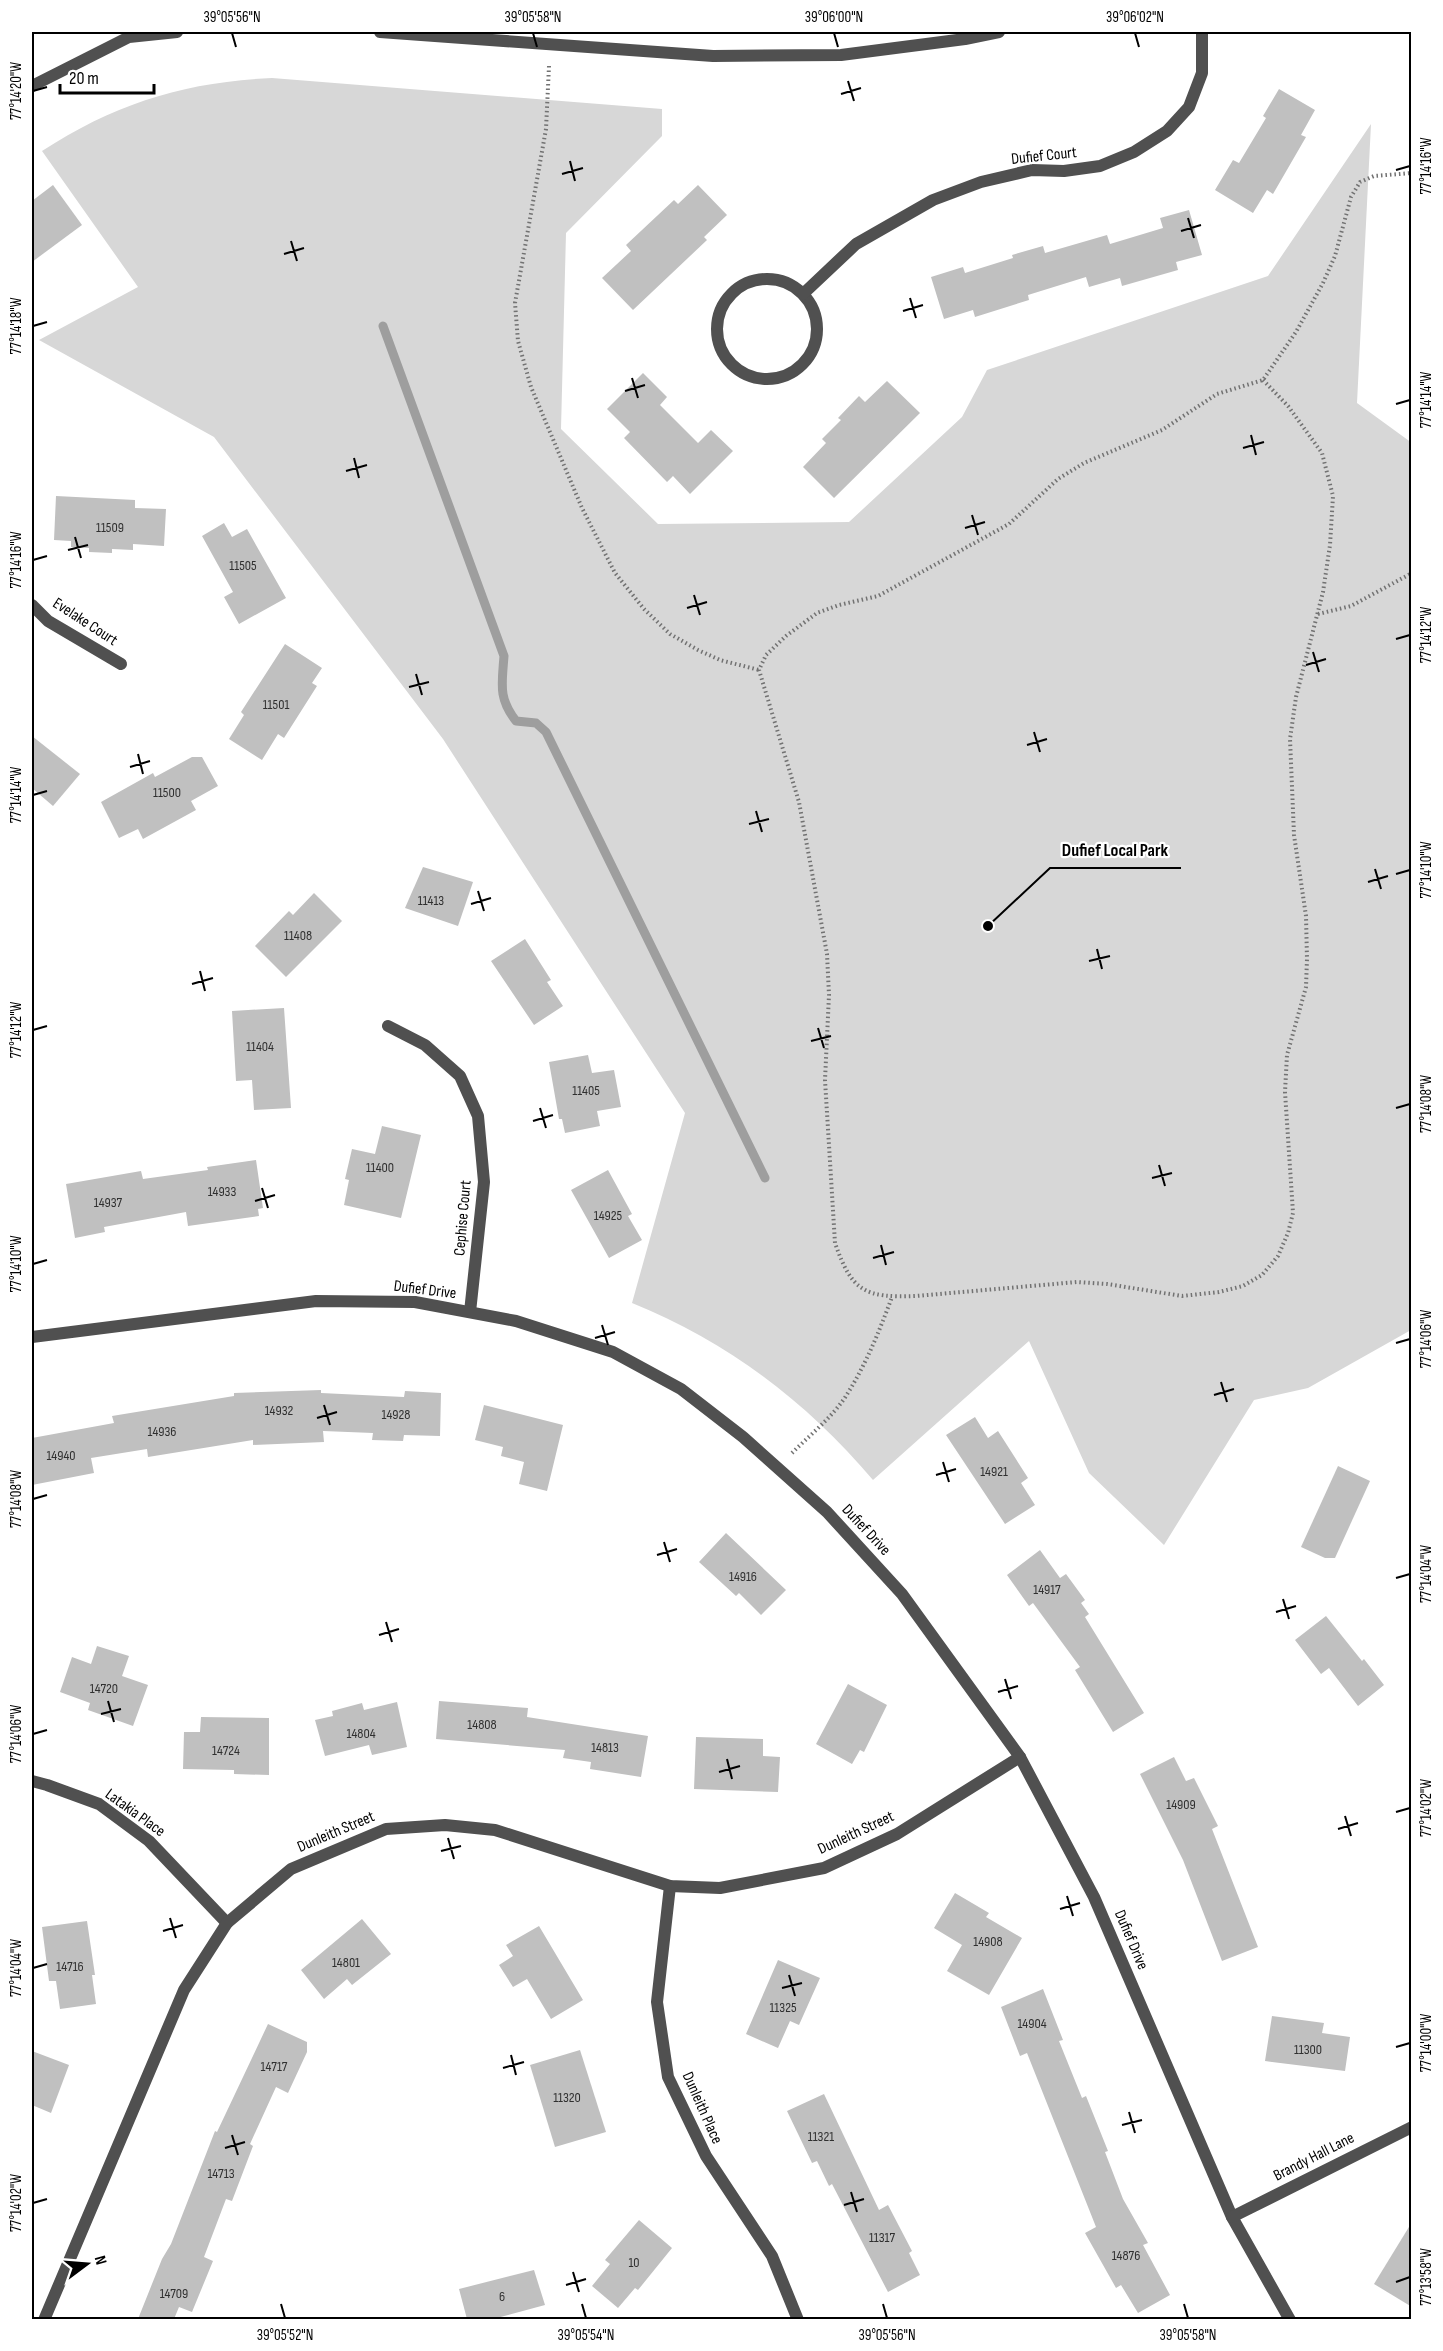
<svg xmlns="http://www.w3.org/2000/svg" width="1443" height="2351" viewBox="0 0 1443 2351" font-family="'Sofia Sans Condensed',sans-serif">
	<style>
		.green { fill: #d7d7d7 }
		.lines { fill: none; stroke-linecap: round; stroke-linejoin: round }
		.stream { stroke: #9e9e9e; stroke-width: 9 }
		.building { fill: #c0c0c0 }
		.path { stroke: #727272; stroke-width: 4; stroke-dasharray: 1.5 3; stroke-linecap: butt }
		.minor { stroke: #505050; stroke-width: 12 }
		.ticks { fill: none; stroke: #000; stroke-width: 2 }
		.labels { text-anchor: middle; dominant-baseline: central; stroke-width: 4.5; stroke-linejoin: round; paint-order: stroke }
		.number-label { font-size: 14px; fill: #303030 }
		.street-label { font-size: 16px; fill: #000; stroke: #fff }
		.leader { fill: none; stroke: #000; stroke-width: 2 }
		.callout-dot { fill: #000; stroke: #fff; stroke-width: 2 }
		.callout-label { font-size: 18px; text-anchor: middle; font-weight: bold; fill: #000; stroke: #fff; stroke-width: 4.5; stroke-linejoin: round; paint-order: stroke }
		.neatline { fill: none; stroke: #000; stroke-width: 2 }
		.ticks-label { font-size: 15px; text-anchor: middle; fill: #000 }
	</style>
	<rect width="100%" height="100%" fill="#fff"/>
	<!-- green -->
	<path class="green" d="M 272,78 L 662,109 L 662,136 L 566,233 L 561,429 L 658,524 L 849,522 L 962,417 L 987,370 L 1268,276 L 1371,124 L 1357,403 L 1412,443 L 1411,1330 L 1308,1388 L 1254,1400 L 1164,1545 L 1089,1473 L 1029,1341 L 873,1480 C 807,1402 727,1341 632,1303 L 685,1113 L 443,739 L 214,437 L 39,340 L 138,287 L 42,151 C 116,103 185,82 272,78 Z"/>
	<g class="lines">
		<!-- stream -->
		<path class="stream" d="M 383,326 L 504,656 C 502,684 498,698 516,721 L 536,723 L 546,732 L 765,1178"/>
	</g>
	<!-- building -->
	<g class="building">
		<path d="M 1279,89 L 1315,110 L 1301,135 L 1306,137 L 1273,194 L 1267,190 L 1253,213 L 1215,190 L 1233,160 L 1239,163 L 1266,118 L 1263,116 Z"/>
		<path d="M 53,185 L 82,225 L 32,262 L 32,201 Z"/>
		<path d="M 698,185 L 727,215 L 704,237 L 707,240 L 633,310 L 602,278 L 631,251 L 626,245 L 674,200 L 678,204 Z"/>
		<path d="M 1189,210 L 1202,255 L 1176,262 L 1178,270 L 1122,286 L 1120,278 L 1089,287 L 1086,277 L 1028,295 L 1029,300 L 975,317 L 973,310 L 944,319 L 931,277 L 963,267 L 965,273 L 1013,258 L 1012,255 L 1043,246 L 1045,253 L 1107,235 L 1110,244 L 1163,228 L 1160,218 Z"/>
		<path d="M 643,373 L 667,397 L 660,405 L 698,443 L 711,430 L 733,451 L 690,494 L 673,476 L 667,482 L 624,438 L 630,432 L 607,409 Z"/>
		<path d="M 887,381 L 920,413 L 834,498 L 803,467 L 826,443 L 822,439 L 841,420 L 838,418 L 859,396 L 865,402 Z"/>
		<path d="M 56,496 L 135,500 L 135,508 L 166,509 L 164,546 L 133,544 L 133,550 L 112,549 L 112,553 L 89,552 L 89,548 L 71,547 L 71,541 L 54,540 Z"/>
		<path d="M 224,523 L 232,537 L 247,529 L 286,598 L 239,624 L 224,597 L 233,592 L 202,536 Z"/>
		<path d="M 285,644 L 322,668 L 312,683 L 317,686 L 284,738 L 278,734 L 262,760 L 229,739 L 244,715 L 241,712 Z"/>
		<path d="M 32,736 L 80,774 L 53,806 L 32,788 Z"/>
		<path d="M 192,757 L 202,757 L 218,786 L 191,801 L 196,810 L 143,839 L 138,829 L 119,838 L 101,802 L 153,773 L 155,777 Z"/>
		<path d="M 423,867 L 473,882 L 458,926 L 405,908 Z"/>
		<path d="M 314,893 L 342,921 L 286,977 L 255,946 L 289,911 L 293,915 Z"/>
		<path d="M 525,939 L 551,980 L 547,982 L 563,1006 L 534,1025 L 491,961 Z"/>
		<path d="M 284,1008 L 291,1108 L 254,1110 L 252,1080 L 236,1081 L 232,1011 Z"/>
		<path d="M 588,1055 L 592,1073 L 614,1070 L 621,1107 L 597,1111 L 600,1126 L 565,1133 L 562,1119 L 559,1119 L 549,1062 Z"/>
		<path d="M 382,1126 L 421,1135 L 401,1218 L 344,1205 L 349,1180 L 345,1179 L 352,1149 L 375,1154 Z"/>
		<path d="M 256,1160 L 263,1208 L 258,1209 L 259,1216 L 188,1226 L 186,1212 L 104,1227 L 105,1232 L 75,1238 L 66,1184 L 141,1171 L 143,1179 L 208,1170 L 207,1167 Z"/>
		<path d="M 608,1170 L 632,1214 L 628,1216 L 642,1240 L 609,1258 L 571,1190 Z"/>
		<path d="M 321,1390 L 321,1393 L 404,1397 L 405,1391 L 441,1393 L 440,1436 L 404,1435 L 403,1441 L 372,1440 L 373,1433 L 323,1431 L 324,1442 L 253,1445 L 253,1440 L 148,1457 L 147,1449 L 91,1458 L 94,1473 L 32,1485 L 32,1438 L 114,1423 L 112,1416 L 234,1396 L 234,1393 Z"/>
		<path d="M 484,1405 L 563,1425 L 547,1491 L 519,1484 L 524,1462 L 501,1456 L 503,1447 L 475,1440 Z"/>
		<path d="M 975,1417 L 988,1438 L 998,1431 L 1028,1478 L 1021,1483 L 1035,1505 L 1005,1524 L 946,1435 Z"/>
		<path d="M 1338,1466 L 1370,1481 L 1335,1558 L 1325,1558 L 1301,1547 Z"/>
		<path d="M 726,1533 L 786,1590 L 761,1615 L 739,1593 L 736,1596 L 699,1562 Z"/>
		<path d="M 1040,1550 L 1060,1578 L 1066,1574 L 1085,1600 L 1081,1603 L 1089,1614 L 1085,1617 L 1144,1713 L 1113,1732 L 1075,1670 L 1080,1667 L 1033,1603 L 1029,1606 L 1007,1575 Z"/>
		<path d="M 1326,1616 L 1362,1661 L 1364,1659 L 1384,1685 L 1358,1706 L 1329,1668 L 1321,1674 L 1295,1640 Z"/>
		<path d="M 97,1646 L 129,1656 L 122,1676 L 148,1685 L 133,1726 L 88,1710 L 90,1703 L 60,1692 L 72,1657 L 91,1664 Z"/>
		<path d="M 848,1684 L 887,1705 L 864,1752 L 860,1750 L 852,1764 L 816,1744 Z"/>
		<path d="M 439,1701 L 528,1708 L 527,1717 L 648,1736 L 641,1777 L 590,1769 L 591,1762 L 563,1758 L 565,1750 L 436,1739 Z"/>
		<path d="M 397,1702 L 407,1747 L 372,1755 L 369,1745 L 325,1756 L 315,1720 L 333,1716 L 332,1711 L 362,1703 L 364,1710 Z"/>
		<path d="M 201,1717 L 269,1718 L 269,1775 L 234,1774 L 234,1770 L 183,1769 L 184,1732 L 200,1732 Z"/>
		<path d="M 696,1737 L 763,1739 L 763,1756 L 780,1757 L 778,1792 L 694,1789 Z"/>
		<path d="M 1174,1757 L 1186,1781 L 1194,1778 L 1218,1826 L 1212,1829 L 1258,1947 L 1222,1961 L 1183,1860 L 1140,1774 Z"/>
		<path d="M 955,1893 L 989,1913 L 986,1917 L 1022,1938 L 989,1995 L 947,1971 L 962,1945 L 934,1928 Z"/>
		<path d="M 362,1919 L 391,1954 L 352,1985 L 347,1979 L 324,1999 L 301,1970 Z"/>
		<path d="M 87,1921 L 95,1975 L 92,1975 L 96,2004 L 60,2009 L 56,1981 L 49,1981 L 42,1927 Z"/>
		<path d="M 539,1926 L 583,2000 L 551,2019 L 527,1979 L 513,1987 L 499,1965 L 513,1956 L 506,1945 Z"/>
		<path d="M 778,1960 L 820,1978 L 799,2025 L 790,2021 L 778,2048 L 746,2034 Z"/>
		<path d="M 1043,1989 L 1063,2040 L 1059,2041 L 1082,2098 L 1086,2096 L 1108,2151 L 1105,2152 L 1123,2199 L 1148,2243 L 1143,2245 L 1170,2295 L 1138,2313 L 1121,2285 L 1116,2288 L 1085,2233 L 1096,2227 L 1027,2053 L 1020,2056 L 1001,2007 Z"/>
		<path d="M 1272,2016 L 1324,2023 L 1322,2033 L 1350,2037 L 1345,2071 L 1265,2061 Z"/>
		<path d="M 268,2024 L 307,2042 L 307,2052 L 288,2093 L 276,2087 L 250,2144 L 253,2146 L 232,2201 L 226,2199 L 204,2257 L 213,2261 L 192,2312 L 179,2307 L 174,2319 L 138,2319 L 162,2259 L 171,2244 L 215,2131 L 217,2132 Z"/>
		<path d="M 580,2050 L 606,2132 L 555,2147 L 530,2065 Z"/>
		<path d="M 32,2051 L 69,2065 L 51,2113 L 32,2105 Z"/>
		<path d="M 824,2094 L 879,2210 L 888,2205 L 912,2251 L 909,2253 L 920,2275 L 888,2292 L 832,2184 L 829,2186 L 817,2161 L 812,2163 L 787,2111 Z"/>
		<path d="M 639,2220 L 672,2248 L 638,2290 L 635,2288 L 618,2308 L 592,2286 L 610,2264 L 605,2260 Z"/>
		<path d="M 1412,2222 L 1412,2307 L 1374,2284 Z"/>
		<path d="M 534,2270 L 545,2305 L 493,2319 L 467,2319 L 459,2289 Z"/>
	</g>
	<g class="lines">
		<!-- path -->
		<g class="path">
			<path d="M 549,66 L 546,129 L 515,303 L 518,341 L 531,387 L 582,508 L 615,573 L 644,609 L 670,634 L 698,650 L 720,660 L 759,670"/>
			<path d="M 1263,380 L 1288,406 L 1322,453 L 1333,496 L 1330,545 L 1323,592 L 1296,697 L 1290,739 L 1294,835 L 1306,916 L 1307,959 L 1306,987 L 1287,1055 L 1285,1092 L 1293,1213 L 1288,1233 L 1278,1256 L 1262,1275 L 1243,1286 L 1219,1292 L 1182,1296 L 1107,1284 L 1077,1282 L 916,1296 C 865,1298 852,1292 835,1243 L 825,1080 L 829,995 L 827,954 L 799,802 L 759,670 L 766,655 L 786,636 L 817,613 L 839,605 L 878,596 L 1009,524 L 1058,479 L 1084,463 L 1162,430 L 1217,394 L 1263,380 L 1296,332 L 1323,283 L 1335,256 L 1351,197 L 1360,182 L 1374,176 L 1412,173"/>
			<path d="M 1318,614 L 1351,606 L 1412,573"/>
			<path d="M 792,1453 C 809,1436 830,1419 844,1399 C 865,1367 879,1332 892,1297"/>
		</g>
		<!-- minor -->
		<g class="minor">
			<path d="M 380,32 L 713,56 L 841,55 L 965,39 L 999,32"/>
			<path d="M 32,86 L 129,37 L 177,32"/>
			<circle cx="767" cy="329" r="50"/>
			<path d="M 803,294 L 856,244 L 933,200 L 981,182 L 1032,170 L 1064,171 L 1100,166 L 1134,152 L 1167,131 L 1189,107 L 1202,73 L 1202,32"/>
			<path d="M 32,605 L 48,621 L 121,664"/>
			<path d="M 388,1026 L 425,1045 L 460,1076 L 478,1116 L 484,1182 L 470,1312"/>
			<path d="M 32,1337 L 316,1301 L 415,1302 L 516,1321 L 613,1352 L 681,1389 L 743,1437 L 827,1512 L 902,1594 L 1020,1757 L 1094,1897 L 1232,2217 L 1290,2320"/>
			<path d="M 32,1781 L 47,1785 L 99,1804 L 149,1841 L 227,1923"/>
			<path d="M 670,1886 L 657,2002 L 668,2077 L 706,2156 L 772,2256 L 798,2320"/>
			<path d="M 1232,2217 L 1412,2127"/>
			<path d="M 44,2320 L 184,1990 L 227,1923 L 291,1869 L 386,1829 L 445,1825 L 495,1830 L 670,1886 L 720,1888 L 824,1868 L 897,1834 L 1020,1757"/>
		</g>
	</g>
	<!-- ticks -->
	<path class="ticks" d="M 232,33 L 236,47M 533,33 L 537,47M 834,33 L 838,47M 1135,33 L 1139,47M 848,81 L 854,101M 33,91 L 47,87M 841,94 L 861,88M 570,161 L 575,181M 1396,170 L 1410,166M 562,174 L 583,168M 1188,218 L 1194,238M 1181,231 L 1201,225M 291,241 L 297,261M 284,254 L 304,248M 910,298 L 916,318M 903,311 L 923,305M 33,326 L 47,322M 632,378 L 638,398M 625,391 L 645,385M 1396,404 L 1410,400M 1251,435 L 1256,455M 1243,448 L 1264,442M 354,458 L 359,478M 346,471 L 367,465M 972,515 L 978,535M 965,528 L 985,522M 75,537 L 81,558M 68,550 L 88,545M 33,560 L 47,556M 694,595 L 700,615M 687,608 L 707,602M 1396,639 L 1410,635M 1313,652 L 1319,672M 1306,665 L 1326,659M 416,674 L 422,695M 409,687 L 429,682M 1034,732 L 1040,752M 1027,745 L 1047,739M 138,754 L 143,774M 130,767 L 150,761M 33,795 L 47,791M 756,811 L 762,832M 749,824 L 769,819M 1375,869 L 1381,889M 1396,874 L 1410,870M 1368,882 L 1388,876M 478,891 L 484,911M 471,904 L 491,898M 1097,949 L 1102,969M 1089,961 L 1110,956M 200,971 L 205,991M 192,984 L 213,978M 818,1028 L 824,1048M 33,1030 L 47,1026M 811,1041 L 831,1036M 540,1108 L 546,1128M 1396,1108 L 1410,1104M 533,1121 L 553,1115M 1159,1165 L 1165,1186M 1152,1178 L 1172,1173M 262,1188 L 268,1208M 255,1201 L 275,1195M 881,1245 L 886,1265M 873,1258 L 894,1252M 33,1264 L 47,1260M 602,1325 L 608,1345M 595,1338 L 615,1332M 1396,1343 L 1410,1339M 1221,1382 L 1227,1402M 1214,1395 L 1234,1389M 324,1405 L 330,1425M 317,1418 L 337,1412M 943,1462 L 949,1482M 936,1475 L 956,1469M 33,1499 L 47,1495M 664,1542 L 670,1562M 657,1555 L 677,1549M 1396,1578 L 1410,1574M 1283,1599 L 1289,1619M 1276,1612 L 1296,1606M 386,1622 L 392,1642M 379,1635 L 399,1629M 1005,1679 L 1011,1699M 998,1692 L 1018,1686M 108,1701 L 114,1722M 101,1714 L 121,1709M 33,1734 L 47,1730M 727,1759 L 732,1779M 719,1772 L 740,1766M 1396,1812 L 1410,1808M 1345,1816 L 1351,1836M 1338,1829 L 1358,1823M 448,1838 L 454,1859M 441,1851 L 461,1846M 1067,1896 L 1073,1916M 1060,1909 L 1080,1903M 170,1918 L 176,1938M 163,1931 L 183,1925M 33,1968 L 47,1964M 789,1975 L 795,1996M 782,1988 L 802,1983M 1396,2047 L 1410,2043M 511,2055 L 516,2075M 503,2068 L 524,2062M 1129,2112 L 1135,2133M 1122,2125 L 1142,2120M 232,2135 L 238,2155M 225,2148 L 245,2142M 851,2192 L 857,2212M 33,2203 L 47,2199M 844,2205 L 864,2199M 573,2272 L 579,2292M 1396,2282 L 1410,2277M 566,2285 L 586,2279M 281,2304 L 285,2318M 582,2304 L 586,2318M 883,2304 L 887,2318M 1184,2304 L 1188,2318"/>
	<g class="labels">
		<!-- number labels -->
		<g class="number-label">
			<text x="110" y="527">11509</text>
			<text x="243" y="565">11505</text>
			<text x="276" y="704">11501</text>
			<text x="167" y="792">11500</text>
			<text x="431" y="900">11413</text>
			<text x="298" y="935">11408</text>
			<text x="260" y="1046">11404</text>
			<text x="586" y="1090">11405</text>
			<text x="380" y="1167">11400</text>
			<text x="222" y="1191">14933</text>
			<text x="108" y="1202">14937</text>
			<text x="608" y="1215">14925</text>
			<text x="279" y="1410">14932</text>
			<text x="396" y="1414">14928</text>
			<text x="162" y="1431">14936</text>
			<text x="61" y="1455">14940</text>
			<text x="994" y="1471">14921</text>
			<text x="743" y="1576">14916</text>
			<text x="1047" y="1589">14917</text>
			<text x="104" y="1688">14720</text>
			<text x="482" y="1724">14808</text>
			<text x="361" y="1733">14804</text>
			<text x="605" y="1747">14813</text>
			<text x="226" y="1750">14724</text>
			<text x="1181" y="1804">14909</text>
			<text x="988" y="1941">14908</text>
			<text x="346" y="1962">14801</text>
			<text x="70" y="1966">14716</text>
			<text x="783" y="2007">11325</text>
			<text x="1032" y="2023">14904</text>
			<text x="1308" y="2049">11300</text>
			<text x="274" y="2066">14717</text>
			<text x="567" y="2097">11320</text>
			<text x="821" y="2136">11321</text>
			<text x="221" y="2173">14713</text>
			<text x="882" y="2237">11317</text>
			<text x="1126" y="2255">14876</text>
			<text x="634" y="2262">10</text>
			<text x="174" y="2293">14709</text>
			<text x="502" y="2296">6</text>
		</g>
		<!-- street labels -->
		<g class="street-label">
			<text transform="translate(1044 156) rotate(-6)">Dufief Court</text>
			<text transform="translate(85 622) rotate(33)">Evelake Court</text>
			<text transform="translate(463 1218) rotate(-85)">Cephise Court</text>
			<text transform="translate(425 1290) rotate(7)">Dufief Drive</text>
			<text transform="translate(866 1530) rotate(47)">Dufief Drive</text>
			<text transform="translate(135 1813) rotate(36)">Latakia Place</text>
			<text transform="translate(336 1832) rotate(-23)">Dunleith Street</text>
			<text transform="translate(856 1833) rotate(-25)">Dunleith Street</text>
			<text transform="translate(1131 1940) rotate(67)">Dufief Drive</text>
			<text transform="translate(702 2108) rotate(66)">Dunleith Place</text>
			<text transform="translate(1314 2157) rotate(-27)">Brandy Hall Lane</text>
		</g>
	</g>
	<!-- callouts -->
	<path class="leader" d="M988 926L1050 868H1181"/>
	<circle class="callout-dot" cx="988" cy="926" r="6"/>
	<g class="callout-label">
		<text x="1115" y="856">Dufief Local Park</text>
	</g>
	<!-- border -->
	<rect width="1443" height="2351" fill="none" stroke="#ffffff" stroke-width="66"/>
	<!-- north arrow -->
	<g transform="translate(87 2264) rotate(74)" stroke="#ffffff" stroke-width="4.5" paint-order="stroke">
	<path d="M0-4.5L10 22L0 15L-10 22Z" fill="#000000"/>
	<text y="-9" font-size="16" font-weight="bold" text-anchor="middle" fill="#000000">N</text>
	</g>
	<!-- scale -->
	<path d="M60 84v9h94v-9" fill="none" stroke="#000000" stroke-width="3"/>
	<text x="69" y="84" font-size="18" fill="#000000" stroke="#ffffff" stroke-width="4.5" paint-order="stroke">20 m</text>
	<rect x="33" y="33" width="1377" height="2285" class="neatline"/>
	<g class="ticks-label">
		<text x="232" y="22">39°05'56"N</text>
		<text x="533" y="22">39°05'58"N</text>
		<text x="834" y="22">39°06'00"N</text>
		<text x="1135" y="22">39°06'02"N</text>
		<text transform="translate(16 91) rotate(-90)" y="5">77°14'20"W</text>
		<text transform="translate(1426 166) rotate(-90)" y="5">77°14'16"W</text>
		<text transform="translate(16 326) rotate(-90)" y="5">77°14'18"W</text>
		<text transform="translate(1426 400) rotate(-90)" y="5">77°14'14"W</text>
		<text transform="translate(16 560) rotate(-90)" y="5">77°14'16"W</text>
		<text transform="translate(1426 635) rotate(-90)" y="5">77°14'12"W</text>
		<text transform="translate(16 795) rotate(-90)" y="5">77°14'14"W</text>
		<text transform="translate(1426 870) rotate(-90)" y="5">77°14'10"W</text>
		<text transform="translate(16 1030) rotate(-90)" y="5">77°14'12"W</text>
		<text transform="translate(1426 1104) rotate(-90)" y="5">77°14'08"W</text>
		<text transform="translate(16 1264) rotate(-90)" y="5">77°14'10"W</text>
		<text transform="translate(1426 1339) rotate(-90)" y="5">77°14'06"W</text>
		<text transform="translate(16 1499) rotate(-90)" y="5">77°14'08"W</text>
		<text transform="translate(1426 1574) rotate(-90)" y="5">77°14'04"W</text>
		<text transform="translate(16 1734) rotate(-90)" y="5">77°14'06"W</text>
		<text transform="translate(1426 1808) rotate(-90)" y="5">77°14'02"W</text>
		<text transform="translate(16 1968) rotate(-90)" y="5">77°14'04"W</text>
		<text transform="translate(1426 2043) rotate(-90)" y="5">77°14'00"W</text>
		<text transform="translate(16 2203) rotate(-90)" y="5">77°14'02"W</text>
		<text transform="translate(1426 2277) rotate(-90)" y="5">77°13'58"W</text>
		<text x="285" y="2340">39°05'52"N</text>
		<text x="586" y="2340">39°05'54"N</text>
		<text x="887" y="2340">39°05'56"N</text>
		<text x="1188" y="2340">39°05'58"N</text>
	</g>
</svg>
